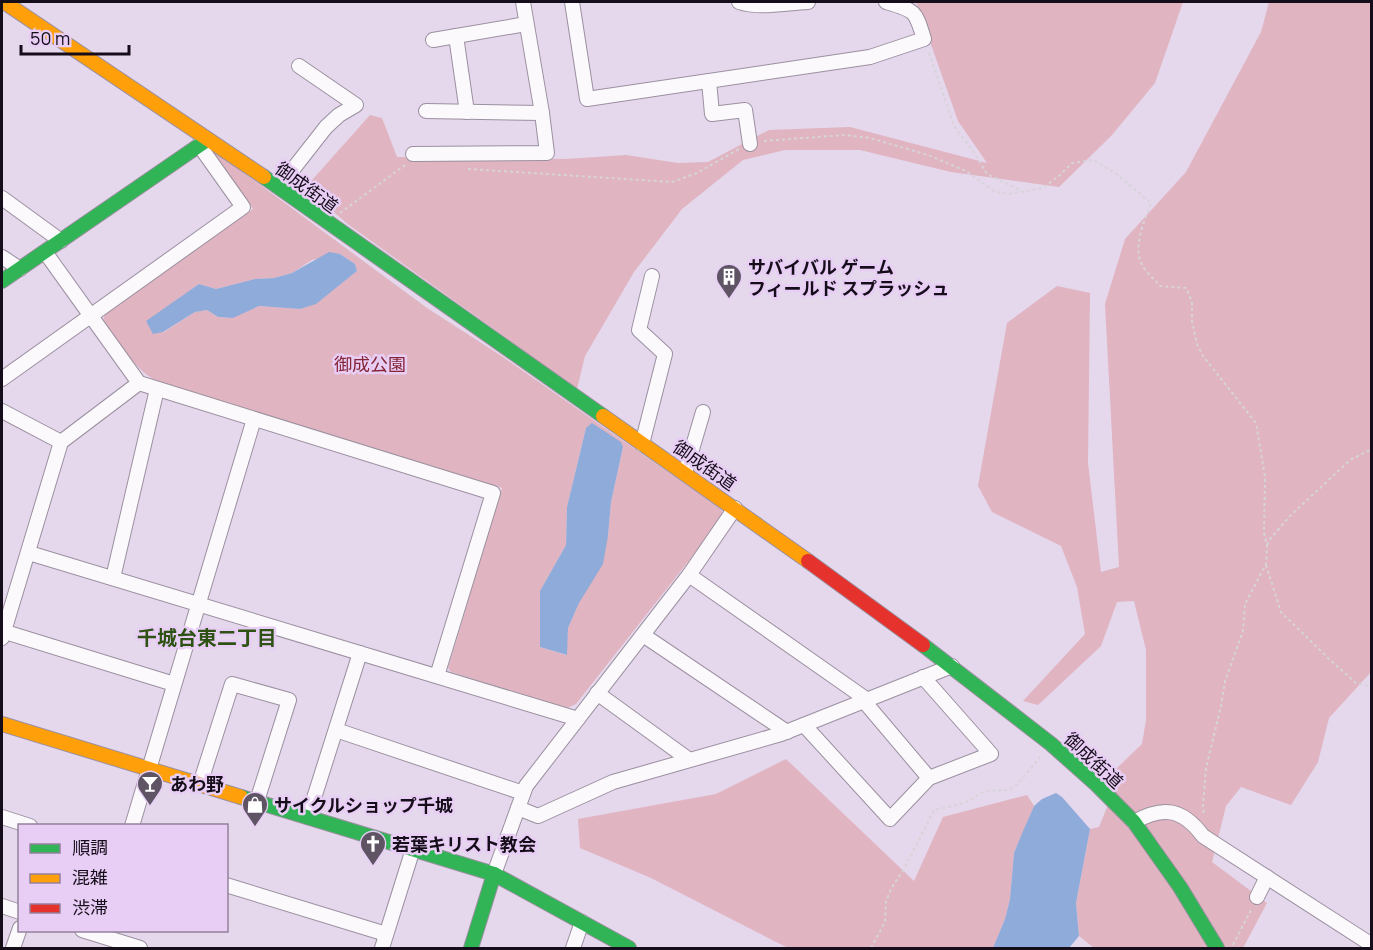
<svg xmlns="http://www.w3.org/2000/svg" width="1373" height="950" viewBox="0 0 1373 950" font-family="Manrope,'Noto Sans JP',sans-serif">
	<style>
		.green { fill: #e0b4c0; fill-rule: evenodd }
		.water { fill: #8fabda }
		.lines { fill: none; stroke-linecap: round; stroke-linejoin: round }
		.street-casing { stroke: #9b90a0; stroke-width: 16 }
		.fast-casing { stroke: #9b90a0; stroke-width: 16 }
		.slow-casing { stroke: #9b90a0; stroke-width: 16 }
		.jam-casing { stroke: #9b90a0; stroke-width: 16 }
		.path { stroke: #d7d4d9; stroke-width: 2; stroke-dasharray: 3 3; stroke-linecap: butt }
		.street { stroke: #fbf9fc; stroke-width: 14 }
		.fast { stroke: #30b455; stroke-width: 14 }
		.slow { stroke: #ff9f0a; stroke-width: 14 }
		.jam { stroke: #e5322d; stroke-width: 14 }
		.labels { text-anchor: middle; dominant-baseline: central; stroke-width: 5; stroke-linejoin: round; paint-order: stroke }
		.street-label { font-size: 18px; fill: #160d1a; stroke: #e8cef5 }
		.poi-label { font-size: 18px; font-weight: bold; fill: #160d1a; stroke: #e8cef5; text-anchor: start }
		.park-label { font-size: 18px; fill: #852536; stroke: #e8cef5 }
		.neighbourhood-label { font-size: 20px; font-weight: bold; fill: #2e5213; stroke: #e8cef5 }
	</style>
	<rect width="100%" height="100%" fill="#e5d7ec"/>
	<!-- green -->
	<g class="green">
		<path d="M 916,2 L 1183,2 L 1155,83 L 1112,135 L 1059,187 L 951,172 L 860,150 L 785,150 L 743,160 L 682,209 L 634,272 L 585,356 L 577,389 L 349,225 L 305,188 L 370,115 L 382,118 L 397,157 L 566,159 L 626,155 L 678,163 L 708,162 L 769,130 L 850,127 L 987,163 L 958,121 Z"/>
		<path d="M 1269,2 L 1371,2 L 1371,672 L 1329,718 L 1318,762 L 1291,805 L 1241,787 L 1226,806 L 1212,862 L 1267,903 L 1243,948 L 1094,948 L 1079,936 L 1076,903 L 1090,829 L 1099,827 L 1119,778 L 1117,768 L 1142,744 L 1146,720 L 1146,650 L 1134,601 L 1117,602 L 1101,646 L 1038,705 L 1023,701 L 1085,634 L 1077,587 L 1061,546 L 992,512 L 978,486 L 1007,323 L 1057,286 L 1090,293 L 1088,463 L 1101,572 L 1119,567 L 1105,304 L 1125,239 L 1186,172 L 1261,32 Z"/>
		<path d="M 213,150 L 427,308 L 500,355 L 721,509 L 724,516 L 576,704 L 567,708 L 451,672 L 448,668 L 502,488 L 157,381 C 132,368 119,342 103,320 L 105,314 L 253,209 L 212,151 ZM 340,254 L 355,264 L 357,271 L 316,303 L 300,309 L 259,306 L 232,318 L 218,317 L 207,310 L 195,312 L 164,332 L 146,322 L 199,284 L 216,289 L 255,279 L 274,278 L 292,273 L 312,260 ZM 586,428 L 623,447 L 611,502 L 608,536 L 568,628 L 566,655 L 540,647 L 540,591 L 566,545 L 567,507 Z"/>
		<path d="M 786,759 L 914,881 L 943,817 L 1027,795 L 1034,806 L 1014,853 L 1010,899 L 1005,919 L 993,948 L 788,948 L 651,878 L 580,848 L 578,819 L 716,794 Z"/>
	</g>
	<!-- water -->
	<g class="water">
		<path d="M 329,252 L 340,254 L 355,264 L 357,271 L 316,304 L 300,309 L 259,306 L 233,318 L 218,317 L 207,310 L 195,312 L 163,332 L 153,334 L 146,321 L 199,284 L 216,289 L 255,279 L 274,278 L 292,273 Z"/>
		<path d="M 592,423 L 621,442 L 623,447 L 611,502 L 608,536 L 603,564 L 579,603 L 568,628 L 567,655 L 540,647 L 540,591 L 566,545 L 567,507 L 586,428 Z"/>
		<path d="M 1056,793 L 1062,797 L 1090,829 L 1076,903 L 1079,936 L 1069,948 L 993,948 L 1005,919 L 1010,899 L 1014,853 L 1023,831 L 1034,806 L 1042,799 Z"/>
	</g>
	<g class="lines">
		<defs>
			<g id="street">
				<path d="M 572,2 L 587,99 L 870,57 L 924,39 C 915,10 916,11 886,2"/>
				<path d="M 739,2 C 760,9 785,3 808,2"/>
				<path d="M 456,36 L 467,112"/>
				<path d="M 433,40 L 526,24"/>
				<path d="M 709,81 L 712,114 L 745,110 L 750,144"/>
				<path d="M 426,111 L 542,113"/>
				<path d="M 413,154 L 547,153 L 542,113 L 523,2"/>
				<path d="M 279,187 L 326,127 L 339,115 L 356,105 L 299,66"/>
				<path d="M 2,198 L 61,241"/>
				<path d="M 45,252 L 139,383 L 493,493 L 437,676"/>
				<path d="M 2,257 L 20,269"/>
				<path d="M 2,379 L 243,207 L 199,145"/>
				<path d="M 2,411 L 61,442"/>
				<path d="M 642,444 L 665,354 L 639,330 L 652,276"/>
				<path d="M 685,473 L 703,412"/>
				<path d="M 29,553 L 578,719"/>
				<path d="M 689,575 L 866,699"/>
				<path d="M 113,578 L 157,389"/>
				<path d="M 2,631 L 174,684"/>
				<path d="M 643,635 L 787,732"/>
				<path d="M 2,638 L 61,442 L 139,383"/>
				<path d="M 597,693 L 688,759"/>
				<path d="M 863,700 L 929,778"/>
				<path d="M 804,725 L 890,819 L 929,778 L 991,754 L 923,677"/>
				<path d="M 336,730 L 523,793"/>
				<path d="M 200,784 L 232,684 L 289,700 L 257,801"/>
				<path d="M 518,808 L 538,816 L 613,782 L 781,734 L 952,666"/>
				<path d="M 2,817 L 30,826"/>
				<path d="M 308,817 L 360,653"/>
				<path d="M 1134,822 C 1163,806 1182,808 1203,836 L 1372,945"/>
				<path d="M 132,826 L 254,419"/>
				<path d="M 494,874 L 526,786 L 689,575 L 735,508"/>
				<path d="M 226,885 L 386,934"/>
				<path d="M 1257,897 L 1267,877"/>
				<path d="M 2,906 L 20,912"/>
				<path d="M 82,930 L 140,948"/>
				<path d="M 13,948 L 20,928"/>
				<path d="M 382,948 L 413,849"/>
				<path d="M 573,948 L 582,922"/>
			</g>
			<g id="fast">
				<path d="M 264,177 L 603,416"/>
				<path d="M 2,281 L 207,140"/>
				<path d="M 923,645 L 1051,744 L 1096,784 L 1134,822 L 1180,887 L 1217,948"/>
				<path d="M 241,797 L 494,874 L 629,948"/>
				<path d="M 471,948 L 494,874"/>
			</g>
			<g id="slow">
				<path d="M 4,2 L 264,177"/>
				<path d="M 603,416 L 808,561"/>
				<path d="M 2,724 L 241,797"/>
			</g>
			<path id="jam" d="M 808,561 L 923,645"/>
		</defs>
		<!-- street casing -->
		<use href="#street" class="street-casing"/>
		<!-- fast casing -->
		<use href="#fast" class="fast-casing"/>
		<!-- slow casing -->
		<use href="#slow" class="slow-casing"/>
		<!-- jam casing -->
		<use href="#jam" class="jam-casing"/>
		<!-- path -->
		<g class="path">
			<path d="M 929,53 L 954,126 L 974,152 L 987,174 L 1022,191"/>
			<path d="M 764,141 L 845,135 L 870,138 L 928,155 L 966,171 L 995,192 L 1009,194 L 1043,188 L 1060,175 L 1072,163 L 1093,160 L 1114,172 L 1151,203 C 1144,222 1131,250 1144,268 C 1148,274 1155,280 1160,286 L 1186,288 L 1192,302 L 1192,321 L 1197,344 L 1203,356 L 1256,423 L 1265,477 L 1264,533 L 1267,545 L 1266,564 L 1245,604 L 1243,631 L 1225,681 L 1221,706 L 1206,768 L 1203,805 L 1204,816"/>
			<path d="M 468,169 L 672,182 L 697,173 L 739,149"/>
			<path d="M 340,213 L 405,165"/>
			<path d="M 1267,545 L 1270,539 L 1290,516 L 1350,460 L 1372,449"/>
			<path d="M 1266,565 L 1281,612 L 1328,658 L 1356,683 L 1372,687"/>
			<path d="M 1233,945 L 1251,910"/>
			<path d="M 871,948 L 885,922 L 886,901 L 892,887 L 904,869 L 934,810 L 965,803 L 985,791 L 1007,790 L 1015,787 L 1041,756"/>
		</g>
		<!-- street -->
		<use href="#street" class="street"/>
		<!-- fast -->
		<use href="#fast" class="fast"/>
		<!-- slow -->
		<use href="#slow" class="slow"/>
		<!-- jam -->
		<use href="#jam" class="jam"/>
	</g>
	<!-- icons -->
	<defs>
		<symbol id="building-pin" viewBox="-11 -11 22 30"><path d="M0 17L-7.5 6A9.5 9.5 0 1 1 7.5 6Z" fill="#5e5464" stroke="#e8cef5"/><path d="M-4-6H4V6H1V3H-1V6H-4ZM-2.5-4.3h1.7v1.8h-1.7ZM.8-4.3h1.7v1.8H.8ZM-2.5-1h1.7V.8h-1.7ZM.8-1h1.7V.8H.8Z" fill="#fff"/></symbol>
		<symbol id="bar-pin" viewBox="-11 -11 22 30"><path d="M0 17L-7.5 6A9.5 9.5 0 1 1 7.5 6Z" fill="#5e5464" stroke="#e8cef5"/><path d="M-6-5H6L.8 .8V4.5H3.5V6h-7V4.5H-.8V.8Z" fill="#fff"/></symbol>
		<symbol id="shop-pin" viewBox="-11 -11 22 30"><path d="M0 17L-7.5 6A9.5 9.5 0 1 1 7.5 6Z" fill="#5e5464" stroke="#e8cef5"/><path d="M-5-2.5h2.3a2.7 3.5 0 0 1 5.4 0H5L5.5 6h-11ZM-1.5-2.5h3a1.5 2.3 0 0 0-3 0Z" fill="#fff"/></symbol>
		<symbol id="church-pin" viewBox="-11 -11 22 30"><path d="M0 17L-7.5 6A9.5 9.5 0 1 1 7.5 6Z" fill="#5e5464" stroke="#e8cef5"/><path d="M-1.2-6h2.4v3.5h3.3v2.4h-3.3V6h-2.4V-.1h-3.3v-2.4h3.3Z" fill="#fff"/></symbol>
	</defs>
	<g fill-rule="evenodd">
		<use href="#building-pin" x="714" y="262" width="30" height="40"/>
		<use href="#bar-pin" x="135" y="769" width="30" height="40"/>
		<use href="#shop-pin" x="240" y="790" width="30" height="40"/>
		<use href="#church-pin" x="358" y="829" width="30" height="40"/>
	</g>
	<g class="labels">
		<!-- street labels -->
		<g class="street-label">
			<text transform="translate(307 187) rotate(36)">御成街道</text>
			<text transform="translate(705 465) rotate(35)">御成街道</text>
			<text transform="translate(1094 760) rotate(43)">御成街道</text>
		</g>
		<!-- poi labels -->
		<g class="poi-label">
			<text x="748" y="267">サバイバル ゲーム<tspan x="748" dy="21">フィールド スプラッシュ</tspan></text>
			<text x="170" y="784">あわ野</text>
			<text x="274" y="805">サイクルショップ千城</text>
			<text x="392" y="844">若葉キリスト教会</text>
		</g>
		<!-- park labels -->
		<g class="park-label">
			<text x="370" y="364">御成公園</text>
		</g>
		<!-- neighbourhood labels -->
		<g class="neighbourhood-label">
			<text x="207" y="637">千城台東二丁目</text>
		</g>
	</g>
	<!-- border -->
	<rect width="1373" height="950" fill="none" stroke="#160d1a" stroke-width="6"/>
	<!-- legend -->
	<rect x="18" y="824" width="210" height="108" fill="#e8cef5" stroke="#94819d" stroke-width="1.5"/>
	<rect x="30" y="844" width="30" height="9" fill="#30b455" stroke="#94819d" stroke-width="1.5"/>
	<text x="72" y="854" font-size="18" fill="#160d1a">順調</text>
	<rect x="30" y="874" width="30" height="9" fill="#ff9f0a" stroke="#94819d" stroke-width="1.5"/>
	<text x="72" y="884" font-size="18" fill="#160d1a">混雑</text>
	<rect x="30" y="904" width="30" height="9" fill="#e5322d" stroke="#94819d" stroke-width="1.5"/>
	<text x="72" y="914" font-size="18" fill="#160d1a">渋滞</text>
	<!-- scale -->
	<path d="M21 45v9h108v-9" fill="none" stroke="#160d1a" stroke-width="3"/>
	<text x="30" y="45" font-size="18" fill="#160d1a" stroke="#e8cef5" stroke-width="4.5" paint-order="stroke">50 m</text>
</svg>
